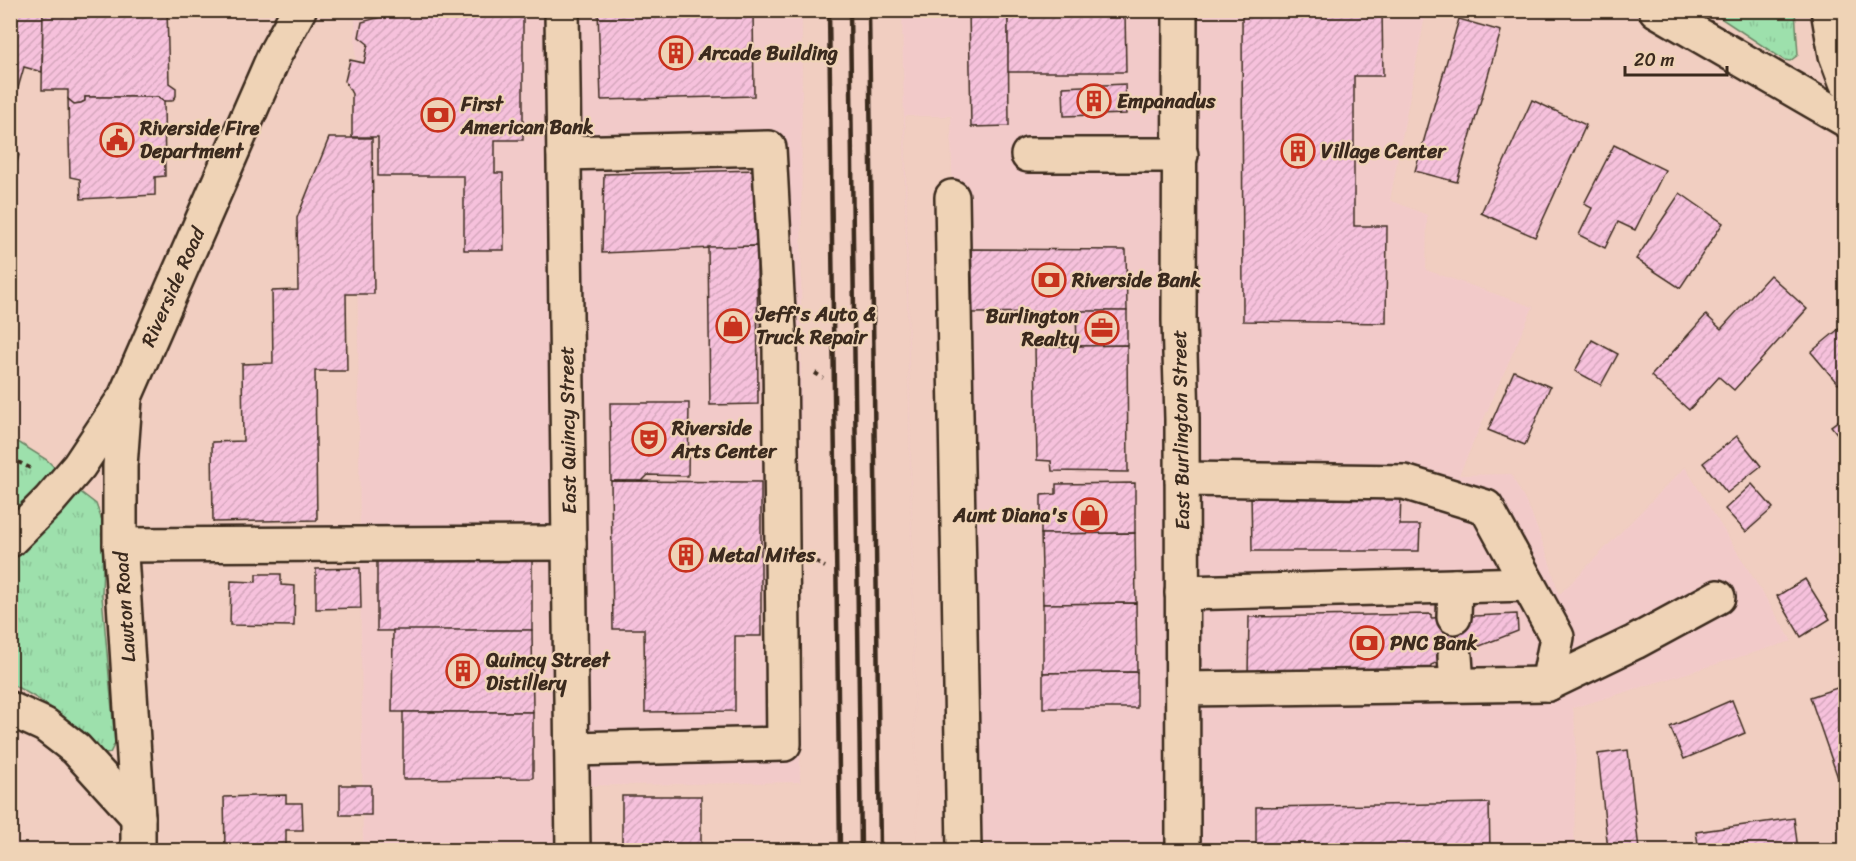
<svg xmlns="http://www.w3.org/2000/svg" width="1856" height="861" viewBox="0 0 1856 861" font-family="Sriracha,sans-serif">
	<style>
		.built { fill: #f2cac9 }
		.park { fill: url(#park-tufts); stroke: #6c8565; stroke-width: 1.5 }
		.building { fill: url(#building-hatch); stroke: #3b2a1e; stroke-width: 1.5 }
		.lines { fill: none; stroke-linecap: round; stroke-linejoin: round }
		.minor-casing { stroke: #3b2a1e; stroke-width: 38 }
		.path { stroke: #3b2a1e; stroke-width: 4; stroke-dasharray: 4.5 4.5; stroke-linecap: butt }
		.minor { stroke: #efd3b6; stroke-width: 33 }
		.rail { stroke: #3b2a1e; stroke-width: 4.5 }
		.labels { text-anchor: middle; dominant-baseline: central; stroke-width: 4.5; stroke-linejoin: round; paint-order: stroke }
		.poi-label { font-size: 20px; font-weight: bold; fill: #3b2a1e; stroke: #efd3b6; text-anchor: start }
		.street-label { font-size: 20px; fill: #3b2a1e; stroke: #efd3b6 }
	</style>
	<defs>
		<pattern id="park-tufts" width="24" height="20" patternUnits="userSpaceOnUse" patternTransform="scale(1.5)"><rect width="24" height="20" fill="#9de0ac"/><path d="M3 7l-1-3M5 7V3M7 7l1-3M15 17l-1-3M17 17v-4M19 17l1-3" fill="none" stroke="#88c094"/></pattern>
		<pattern id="building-hatch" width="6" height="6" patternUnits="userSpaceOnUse" patternTransform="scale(1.5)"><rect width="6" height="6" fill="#f6c1dc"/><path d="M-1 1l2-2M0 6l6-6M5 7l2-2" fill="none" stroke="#d4a6bc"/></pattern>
	</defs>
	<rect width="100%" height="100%" fill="#f1cec1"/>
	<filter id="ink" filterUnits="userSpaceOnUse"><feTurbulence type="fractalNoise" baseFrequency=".0167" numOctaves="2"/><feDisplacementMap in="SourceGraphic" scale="12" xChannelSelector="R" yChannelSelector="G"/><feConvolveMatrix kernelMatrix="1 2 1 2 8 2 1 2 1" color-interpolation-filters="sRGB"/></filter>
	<g filter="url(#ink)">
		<!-- built -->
		<g class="built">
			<path d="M 353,11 L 802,11 L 800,782 L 567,786 L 571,850 L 363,850 L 355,18 Z"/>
			<path d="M 902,11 L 1426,11 L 1390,200 L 1427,215 L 1426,270 L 1533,307 L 1459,475 L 1511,474 L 1531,512 L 1549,560 L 1559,595 L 1685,467 L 1792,641 L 1573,708 L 1576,737 L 1574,850 L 964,850 L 951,116 L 905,116 L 917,850 Z"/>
		</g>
		<!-- park -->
		<g class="park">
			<path d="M 1710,11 L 1795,11 L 1798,55 L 1790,61 L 1784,60 Z"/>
			<path d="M 10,437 L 47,460 L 74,487 L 96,504 L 104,526 L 102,596 L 115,743 L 110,753 L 105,754 L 100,751 C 71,721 49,703 11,684 Z"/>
		</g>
		<!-- building -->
		<g class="building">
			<path d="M 10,10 L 43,10 L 42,72 L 24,67 L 10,116 Z"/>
			<path d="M 43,10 L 167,10 L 169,83 L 176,88 L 176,96 L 172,101 L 164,101 L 158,97 L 85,97 L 85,101 L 81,103 L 74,104 L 68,99 L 68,90 L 42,90 Z"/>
			<path d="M 406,10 L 523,10 L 523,140 L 495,140 L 495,173 L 503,173 L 504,250 L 464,250 L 464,176 L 378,176 L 378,137 L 352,137 L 352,94 L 345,81 L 350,60 L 364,63 L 368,44 L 359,37 L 362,22 Z"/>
			<path d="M 598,10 L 753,10 L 754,96 L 601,100 Z"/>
			<path d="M 969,10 L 1008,10 L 1009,126 L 971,127 Z"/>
			<path d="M 1008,10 L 1125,10 L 1126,72 L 1008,72 Z"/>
			<path d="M 1242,10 L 1382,10 L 1383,76 L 1354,76 L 1354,226 L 1387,226 L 1386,323 L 1243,321 Z"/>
			<path d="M 1459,19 L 1501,31 L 1457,182 L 1415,171 Z"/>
			<path d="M 1125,84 L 1126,114 L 1064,116 L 1063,87 Z"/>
			<path d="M 85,97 L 158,97 L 164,101 L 165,176 L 155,177 L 155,195 L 81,199 L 80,179 L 70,177 L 68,99 L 74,104 L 81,103 L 85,101 Z"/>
			<path d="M 1532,100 L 1586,125 L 1535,237 L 1481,213 Z"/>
			<path d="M 329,138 L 372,138 L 374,294 L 346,294 L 347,371 L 315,371 L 317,520 L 213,522 L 212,442 L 243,441 L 242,364 L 273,363 L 272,291 L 298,290 L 297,218 Z"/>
			<path d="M 1614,145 L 1665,170 L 1635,230 L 1618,222 L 1605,248 L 1579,235 L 1592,208 L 1584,204 Z"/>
			<path d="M 10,152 L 19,155 L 10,187 Z"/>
			<path d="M 757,170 L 757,246 L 602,253 L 604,174 Z"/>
			<path d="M 1680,193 L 1723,223 L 1680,288 L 1636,259 Z"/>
			<path d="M 757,246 L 758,404 L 710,405 L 708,247 Z"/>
			<path d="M 971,249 L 1126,250 L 1127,311 L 973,313 Z"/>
			<path d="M 1770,275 L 1807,309 L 1734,390 L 1719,377 L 1689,410 L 1651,376 L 1706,315 L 1721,329 Z"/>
			<path d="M 1076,311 L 1127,311 L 1127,345 L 1077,346 Z"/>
			<path d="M 1846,323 L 1846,378 L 1838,384 L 1811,352 Z"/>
			<path d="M 1592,340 L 1618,354 L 1601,385 L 1575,371 Z"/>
			<path d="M 1127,345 L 1128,472 L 1052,471 L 1051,461 L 1037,460 L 1035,347 Z"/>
			<path d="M 1514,371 L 1550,387 L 1525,445 L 1488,430 Z"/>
			<path d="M 610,403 L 689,403 L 688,476 L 648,475 L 642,481 L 611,481 Z"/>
			<path d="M 1846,415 L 1846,445 L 1831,426 Z"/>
			<path d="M 1737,436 L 1761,466 L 1727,493 L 1703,463 Z"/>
			<path d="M 611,481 L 761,482 L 761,636 L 735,636 L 735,711 L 645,712 L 644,629 L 613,629 Z"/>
			<path d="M 1135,483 L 1135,533 L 1041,534 L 1041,495 L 1056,494 L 1056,484 Z"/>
			<path d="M 1752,484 L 1773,508 L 1746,532 L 1725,509 Z"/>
			<path d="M 1251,493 L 1401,493 L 1400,525 L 1420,525 L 1419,551 L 1252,551 Z"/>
			<path d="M 1135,533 L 1136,603 L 1043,604 L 1041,534 Z"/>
			<path d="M 377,559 L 532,559 L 532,630 L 377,631 Z"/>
			<path d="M 360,568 L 361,608 L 316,609 L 316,569 Z"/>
			<path d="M 256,574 L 281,574 L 281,585 L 295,586 L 294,626 L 230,625 L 231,581 L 256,582 Z"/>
			<path d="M 1805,579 L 1830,619 L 1801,637 L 1777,596 Z"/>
			<path d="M 1136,603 L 1137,672 L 1043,673 L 1043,604 Z"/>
			<path d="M 1431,614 L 1431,618 L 1517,614 L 1518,631 L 1431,665 L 1430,674 L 1248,675 L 1249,617 Z"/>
			<path d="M 393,630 L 532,630 L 533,712 L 392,712 Z"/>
			<path d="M 1137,672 L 1137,708 L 1043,708 L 1043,673 Z"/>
			<path d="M 1846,685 L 1846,801 L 1810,697 Z"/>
			<path d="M 1732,700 L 1745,733 L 1684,759 L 1670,727 Z"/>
			<path d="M 403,712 L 533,712 L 533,778 L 403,779 Z"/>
			<path d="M 1628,750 L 1639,850 L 1608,850 L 1598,754 Z"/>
			<rect x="340" y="785" width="31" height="30"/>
			<path d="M 286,795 L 286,803 L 302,803 L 303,830 L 286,830 L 286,850 L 225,850 L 224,797 Z"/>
			<path d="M 622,796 L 701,796 L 701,844 L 622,845 Z"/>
			<path d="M 1489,803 L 1490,850 L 1256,850 L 1256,807 Z"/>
			<path d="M 1794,818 L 1798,850 L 1699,850 L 1696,832 Z"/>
			<rect x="495" y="847" width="42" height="3"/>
		</g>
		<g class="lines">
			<defs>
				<g id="minor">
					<path d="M 562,10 L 573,850"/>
					<path d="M 1180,10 L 1179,320 L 1182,419 L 1183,850"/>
					<path d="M 1656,10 L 1846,120"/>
					<path d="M 1828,10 L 1836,55 L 1846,82"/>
					<path d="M 564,153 L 769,148 L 780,349 L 784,744 L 572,749"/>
					<path d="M 1028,155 L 1181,155"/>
					<path d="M 952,197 L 964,850"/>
					<path d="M 125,399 L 120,466 L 120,540 L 138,817 L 138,850"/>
					<path d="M 1182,479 L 1404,482 L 1486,507 L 1557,637 L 1548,684"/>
					<path d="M 10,540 L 49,501 L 79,466 L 125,397 L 275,54 L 299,10"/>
					<path d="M 120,545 L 569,543"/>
					<path d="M 1182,593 L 1528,584"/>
					<path d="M 1454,617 L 1455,586"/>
					<path d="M 1455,656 L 1457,685"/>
					<path d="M 1183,689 L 1548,684 L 1635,642 L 1718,597"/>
					<path d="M 10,709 L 45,725 L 76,749 L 138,817"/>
				</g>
			</defs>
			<!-- minor casing -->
			<use href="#minor" class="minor-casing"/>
			<!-- path -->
			<g class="path">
				<path d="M 815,373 L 823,378"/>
				<path d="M 10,458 L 32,469"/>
				<path d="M 816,562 L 825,567"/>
			</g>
			<!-- minor -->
			<use href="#minor" class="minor"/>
			<!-- rail -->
			<g class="rail">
				<path d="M 829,10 L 840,850"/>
				<path d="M 850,10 L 861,850"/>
				<path d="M 869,10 L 880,850"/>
			</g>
		</g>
	</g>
	<!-- icons -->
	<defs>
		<symbol id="building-ring" viewBox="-11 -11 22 22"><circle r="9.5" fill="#efd3b6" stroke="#c8321e" stroke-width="1.5"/><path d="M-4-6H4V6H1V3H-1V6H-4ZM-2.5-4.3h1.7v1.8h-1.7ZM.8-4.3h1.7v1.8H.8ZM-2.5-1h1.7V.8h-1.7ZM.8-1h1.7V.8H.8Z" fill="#c8321e"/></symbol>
		<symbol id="bank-ring" viewBox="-11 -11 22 22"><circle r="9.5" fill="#efd3b6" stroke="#c8321e" stroke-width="1.5"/><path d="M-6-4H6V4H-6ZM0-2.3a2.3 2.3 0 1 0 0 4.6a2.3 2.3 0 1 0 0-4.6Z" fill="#c8321e"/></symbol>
		<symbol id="civic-ring" viewBox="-11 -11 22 22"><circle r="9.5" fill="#efd3b6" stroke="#c8321e" stroke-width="1.5"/><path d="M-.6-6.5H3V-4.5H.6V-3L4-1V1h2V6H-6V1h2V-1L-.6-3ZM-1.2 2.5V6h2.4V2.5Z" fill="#c8321e"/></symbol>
		<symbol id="shop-ring" viewBox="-11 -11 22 22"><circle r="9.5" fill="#efd3b6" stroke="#c8321e" stroke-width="1.5"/><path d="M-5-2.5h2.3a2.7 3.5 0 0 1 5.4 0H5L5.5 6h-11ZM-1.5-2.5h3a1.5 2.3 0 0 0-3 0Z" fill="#c8321e"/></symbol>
		<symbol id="office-ring" viewBox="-11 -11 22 22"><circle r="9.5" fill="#efd3b6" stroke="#c8321e" stroke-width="1.5"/><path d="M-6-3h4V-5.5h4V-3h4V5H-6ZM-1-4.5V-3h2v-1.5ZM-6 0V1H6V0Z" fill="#c8321e"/></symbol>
		<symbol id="theatre-ring" viewBox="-11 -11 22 22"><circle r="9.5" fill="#efd3b6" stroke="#c8321e" stroke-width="1.5"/><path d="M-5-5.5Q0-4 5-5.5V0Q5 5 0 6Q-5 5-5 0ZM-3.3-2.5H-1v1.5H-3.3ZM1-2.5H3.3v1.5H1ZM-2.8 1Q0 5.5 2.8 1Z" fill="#c8321e"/></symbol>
	</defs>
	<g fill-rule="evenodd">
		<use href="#building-ring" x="657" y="34" width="38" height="38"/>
		<use href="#building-ring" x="1075" y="82" width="38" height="38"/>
		<use href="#bank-ring" x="419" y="96" width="38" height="38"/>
		<use href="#civic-ring" x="98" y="121" width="38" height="38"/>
		<use href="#building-ring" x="1279" y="132" width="38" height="38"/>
		<use href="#bank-ring" x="1030" y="261" width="38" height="38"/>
		<use href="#shop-ring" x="714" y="307" width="38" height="38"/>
		<use href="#office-ring" x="1083" y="309" width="38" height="38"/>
		<use href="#theatre-ring" x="630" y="420" width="38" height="38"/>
		<use href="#shop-ring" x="1071" y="496" width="38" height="38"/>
		<use href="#building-ring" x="667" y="536" width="38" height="38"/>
		<use href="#bank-ring" x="1348" y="624" width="38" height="38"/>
		<use href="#building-ring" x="444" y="652" width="38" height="38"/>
	</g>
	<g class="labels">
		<!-- poi labels -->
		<g class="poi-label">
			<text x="699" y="53">Arcade Building</text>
			<text x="1117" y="101">Empanadus</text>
			<text x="461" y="104">First<tspan x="461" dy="23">American Bank</tspan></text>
			<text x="140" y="128">Riverside Fire<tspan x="140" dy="23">Department</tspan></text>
			<text x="1321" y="151">Village Center</text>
			<text x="1072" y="280">Riverside Bank</text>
			<text x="756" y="314">Jeff's Auto &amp;<tspan x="756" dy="23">Truck Repair</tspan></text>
			<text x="1079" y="316" text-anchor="end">Burlington<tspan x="1079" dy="23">Realty</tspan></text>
			<text x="672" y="428">Riverside<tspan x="672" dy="23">Arts Center</tspan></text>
			<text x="1067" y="515" text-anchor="end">Aunt Diana's</text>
			<text x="709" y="555">Metal Mites</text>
			<text x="1390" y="643">PNC Bank</text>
			<text x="486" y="660">Quincy Street<tspan x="486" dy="23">Distillery</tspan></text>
		</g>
		<!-- street labels -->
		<g class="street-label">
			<text transform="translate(173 287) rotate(-66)">Riverside Road</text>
			<text transform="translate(568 430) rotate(-91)">East Quincy Street</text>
			<text transform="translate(1181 430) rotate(-91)">East Burlington Street</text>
			<text transform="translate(125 607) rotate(-94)">Lawton Road</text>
		</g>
	</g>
	<!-- margin -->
	<rect width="1856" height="861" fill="none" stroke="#efd3b6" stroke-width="36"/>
	<rect x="18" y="18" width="1820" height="825" fill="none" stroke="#3b2a1e" stroke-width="2" filter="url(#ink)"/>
	<!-- scale -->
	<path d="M1625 66v9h102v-9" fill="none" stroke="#3b2a1e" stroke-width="3"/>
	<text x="1634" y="66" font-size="18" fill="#3b2a1e" stroke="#efd3b6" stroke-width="4.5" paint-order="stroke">20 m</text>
</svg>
